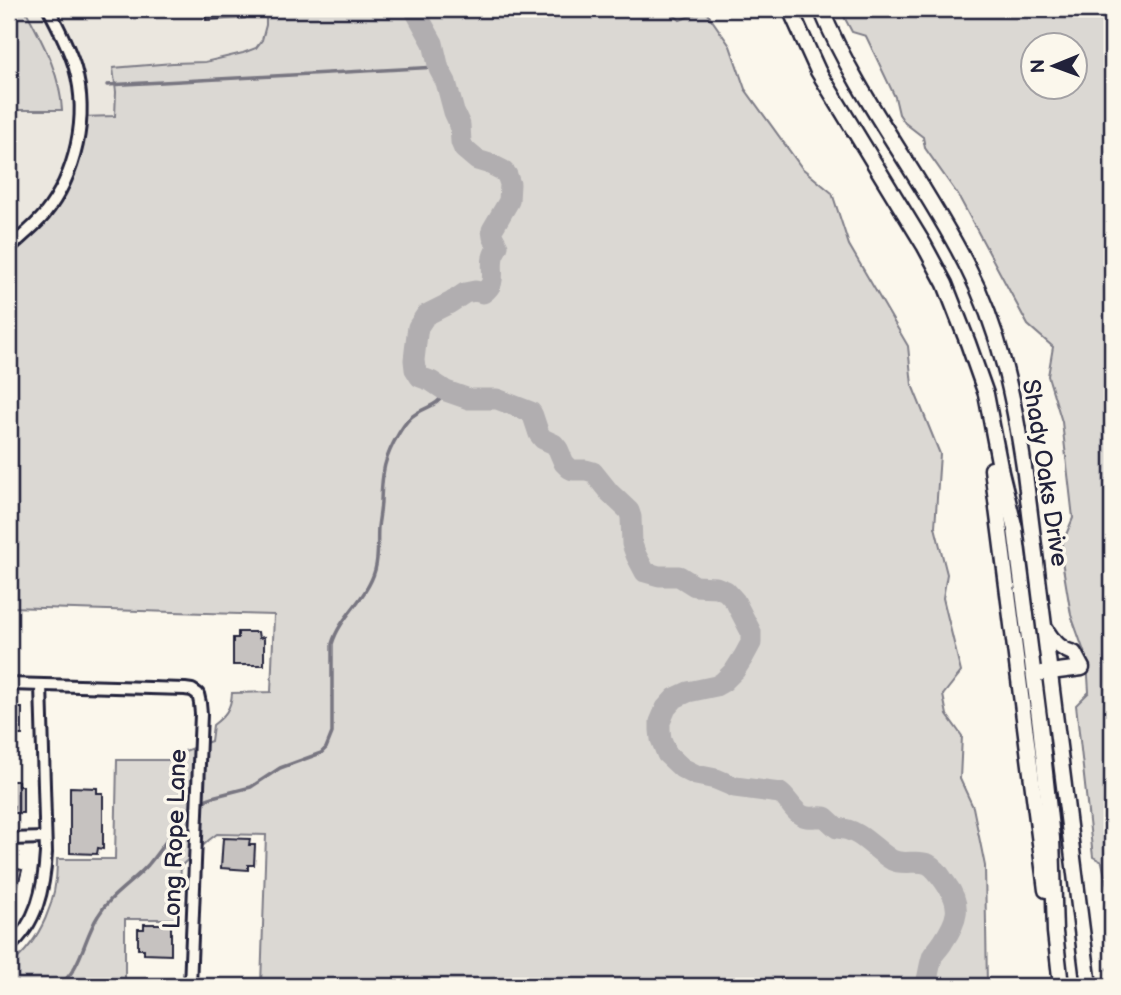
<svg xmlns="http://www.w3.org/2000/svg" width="1121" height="995" viewBox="0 0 1121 995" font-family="'Balsamiq Sans',sans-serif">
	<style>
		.built { fill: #ebe7df }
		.green { fill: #dbd8d3; stroke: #7e7d87; stroke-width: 2; fill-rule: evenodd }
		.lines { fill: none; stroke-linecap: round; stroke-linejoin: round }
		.stream { stroke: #787681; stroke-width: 3.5 }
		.river { stroke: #b1aeb0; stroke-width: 21 }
		.building { fill: #c6c2c0; stroke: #22223b; stroke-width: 2 }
		.street-casing { stroke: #22223b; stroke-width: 16 }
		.secondary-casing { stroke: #22223b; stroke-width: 19 }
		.street { stroke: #fbf7ec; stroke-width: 10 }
		.secondary { stroke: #fbf7ec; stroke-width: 14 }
		.labels { text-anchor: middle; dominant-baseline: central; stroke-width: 7; stroke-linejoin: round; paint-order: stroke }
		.street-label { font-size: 24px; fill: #22223b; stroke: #fbf7ec }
	</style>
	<rect width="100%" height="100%" fill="#fbf7ec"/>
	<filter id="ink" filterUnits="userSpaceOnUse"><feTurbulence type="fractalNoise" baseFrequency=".0143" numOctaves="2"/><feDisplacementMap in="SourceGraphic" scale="14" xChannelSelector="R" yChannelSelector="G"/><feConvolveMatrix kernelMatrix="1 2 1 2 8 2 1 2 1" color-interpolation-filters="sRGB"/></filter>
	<g filter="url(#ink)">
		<!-- built -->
		<path class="built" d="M 25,9 L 266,9 L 266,25 L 259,44 L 256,48 L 243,53 L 205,62 L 173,63 L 113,68 L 116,92 L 115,117 L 61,189 L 9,248 L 9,110 L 62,109 L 60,89 L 56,72 Z"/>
		<!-- green -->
		<g class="green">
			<path d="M 9,9 L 25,9 C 42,42 60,72 62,110 L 9,110 Z"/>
			<path d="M 266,9 L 667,9 L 680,20 L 705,10 L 730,46 L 745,89 L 802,168 L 832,193 L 849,245 L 908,346 L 912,385 L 940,454 L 935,527 L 947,574 L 943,598 L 961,672 L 943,695 L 947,715 L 962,736 L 960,779 L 973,807 L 985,866 L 987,986 L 261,986 L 266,835 L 217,834 L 209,840 L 181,866 L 178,919 L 125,919 L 125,986 L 9,986 L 9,966 C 41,941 58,900 57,859 L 115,859 L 117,760 L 171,760 L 185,751 L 211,741 L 213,725 C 225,716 231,709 232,693 L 271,692 L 274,615 L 9,607 L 9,248 L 55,199 L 80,117 L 115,116 L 116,92 L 113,68 L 173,63 L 205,62 L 243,53 L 256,48 L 262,40 L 266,25 Z"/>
			<path d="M 840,9 L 1112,9 L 1112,894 L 1108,891 L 1102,862 L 1093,857 L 1076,705 L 1089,692 L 1087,660 L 1071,615 L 1060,549 L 1073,518 L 1062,422 L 1048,376 L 1053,347 L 1028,325 L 958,195 L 925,148 L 923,137 L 905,123 L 899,114 L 895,97 L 866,36 L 852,32 ZM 1034,46 L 1076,46 L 1076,88 L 1034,88 Z"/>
		</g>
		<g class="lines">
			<!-- stream -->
			<g class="stream">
				<path d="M 107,85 L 438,67"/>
				<path d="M 199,806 L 207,799 L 216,796 L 251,787 L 280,768 L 321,753 L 326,748 L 332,733 L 332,644 C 340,616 367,599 375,570 C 379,556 377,542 378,527 C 379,518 381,509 381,500 C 382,472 384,458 399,433 C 403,426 410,417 417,413 C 432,404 436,407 446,391"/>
				<path d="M 1108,969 L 1112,967"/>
				<path d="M 58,986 C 82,969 83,939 98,916 C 110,895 132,883 148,865 C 163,847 175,826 193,810"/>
			</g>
			<!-- river -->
			<path class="river" d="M 414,9 L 433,43 L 439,69 L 446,82 L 454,112 L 460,125 L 461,142 L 464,149 L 477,160 L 490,164 L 502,170 L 507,175 L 510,184 L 509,201 L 492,230 L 493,237 L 498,246 C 497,248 493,255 493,257 C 490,272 498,283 483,293 L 475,291 L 465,293 L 450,303 L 426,315 L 418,327 L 417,334 L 414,360 L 415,369 L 420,377 L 431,381 L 446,391 L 469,399 L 497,399 L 531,412 L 533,416 L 539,434 L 543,439 L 554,444 L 558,449 L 564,463 L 569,468 L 573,470 L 586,470 L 593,472 L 609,492 L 629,511 L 631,517 L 632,544 L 636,555 L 645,572 L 659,576 L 679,576 L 695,586 L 716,587 L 726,591 L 735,601 L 751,632 L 751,643 L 744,656 L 735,670 L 723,682 L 716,686 L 688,692 L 675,698 L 666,708 L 660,722 L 660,730 L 661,739 L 667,754 L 682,768 L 696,775 L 716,779 L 735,787 L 780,793 C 789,799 794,815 807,817 C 813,818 819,816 825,817 L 837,828 C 861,829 873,849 892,860 C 904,866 916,859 928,864 C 936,868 941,877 946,884 C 963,906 957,921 943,942 C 940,947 936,951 933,955 C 929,965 929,976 925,986"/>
		</g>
		<!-- building -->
		<g class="building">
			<path d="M 206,9 L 244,9 L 245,18 L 206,20 Z"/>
			<path d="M 238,632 L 258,632 L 259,638 L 264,637 L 264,665 L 233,665 L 233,638 L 238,638 Z"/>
			<path d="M 12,708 L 22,708 L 22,735 L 9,735 L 9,715 L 12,715 Z"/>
			<path d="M 9,781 L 18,781 L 18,786 L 23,786 L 23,813 L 13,813 L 14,806 L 9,807 Z"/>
			<path d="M 70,787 L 97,788 L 97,793 L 103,793 L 103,849 L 98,848 L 97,854 L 70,853 Z"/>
			<path d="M 223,838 L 250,839 L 249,845 L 255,845 L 254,865 L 248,865 L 248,870 L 221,868 Z"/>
			<path d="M 9,867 L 22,870 L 12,908 L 9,907 Z"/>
			<path d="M 144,924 L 171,924 L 171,955 L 144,954 L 144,949 L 138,949 L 138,929 L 144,929 Z"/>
		</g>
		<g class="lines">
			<defs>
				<g id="street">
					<path d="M 9,248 C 21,237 34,227 44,215 C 76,175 89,117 75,68 C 69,47 58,28 49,9"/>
					<path d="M 9,684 L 185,689 L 192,690 L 198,694 L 200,703 L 201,714 L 190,986"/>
					<path d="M 9,839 L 45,838"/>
					<path d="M 9,947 C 37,923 44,889 46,853 L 41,685"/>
				</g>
				<g id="secondary">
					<path d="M 790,9 L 818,71 L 924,245 L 945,284 L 968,343 L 986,394 L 1001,472 L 1015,529 L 1040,725 L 1052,838 L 1055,932 L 1061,986"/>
					<path d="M 821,9 C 858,99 922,177 966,264 C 1001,332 1014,399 1025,474 L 1089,986"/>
					<path d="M 992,469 L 1046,890"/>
					<path d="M 1042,673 L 1082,668 L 1074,653 C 1061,650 1053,642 1046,630"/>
				</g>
			</defs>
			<!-- street casing -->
			<use href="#street" class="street-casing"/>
			<!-- secondary casing -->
			<use href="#secondary" class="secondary-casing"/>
			<!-- street -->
			<use href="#street" class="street"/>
			<!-- secondary -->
			<use href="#secondary" class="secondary"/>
		</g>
	</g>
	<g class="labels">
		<!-- street labels -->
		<g class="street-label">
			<text transform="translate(1045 473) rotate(81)">Shady Oaks Drive</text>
			<text transform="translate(175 839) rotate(-88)">Long Rope Lane</text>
		</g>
	</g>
	<!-- margin -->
	<rect width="1121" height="995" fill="none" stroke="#fbf7ec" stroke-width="35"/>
	<rect x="18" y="18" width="1086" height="960" fill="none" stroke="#22223b" stroke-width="2.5" filter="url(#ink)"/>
	<!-- north arrow -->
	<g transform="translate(1054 66) rotate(269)"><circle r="33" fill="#fbf7ec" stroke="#a4a2a5" stroke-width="2"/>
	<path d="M0-5L12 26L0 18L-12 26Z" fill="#22223b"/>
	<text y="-10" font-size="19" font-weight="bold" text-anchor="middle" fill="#22223b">N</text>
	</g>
</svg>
